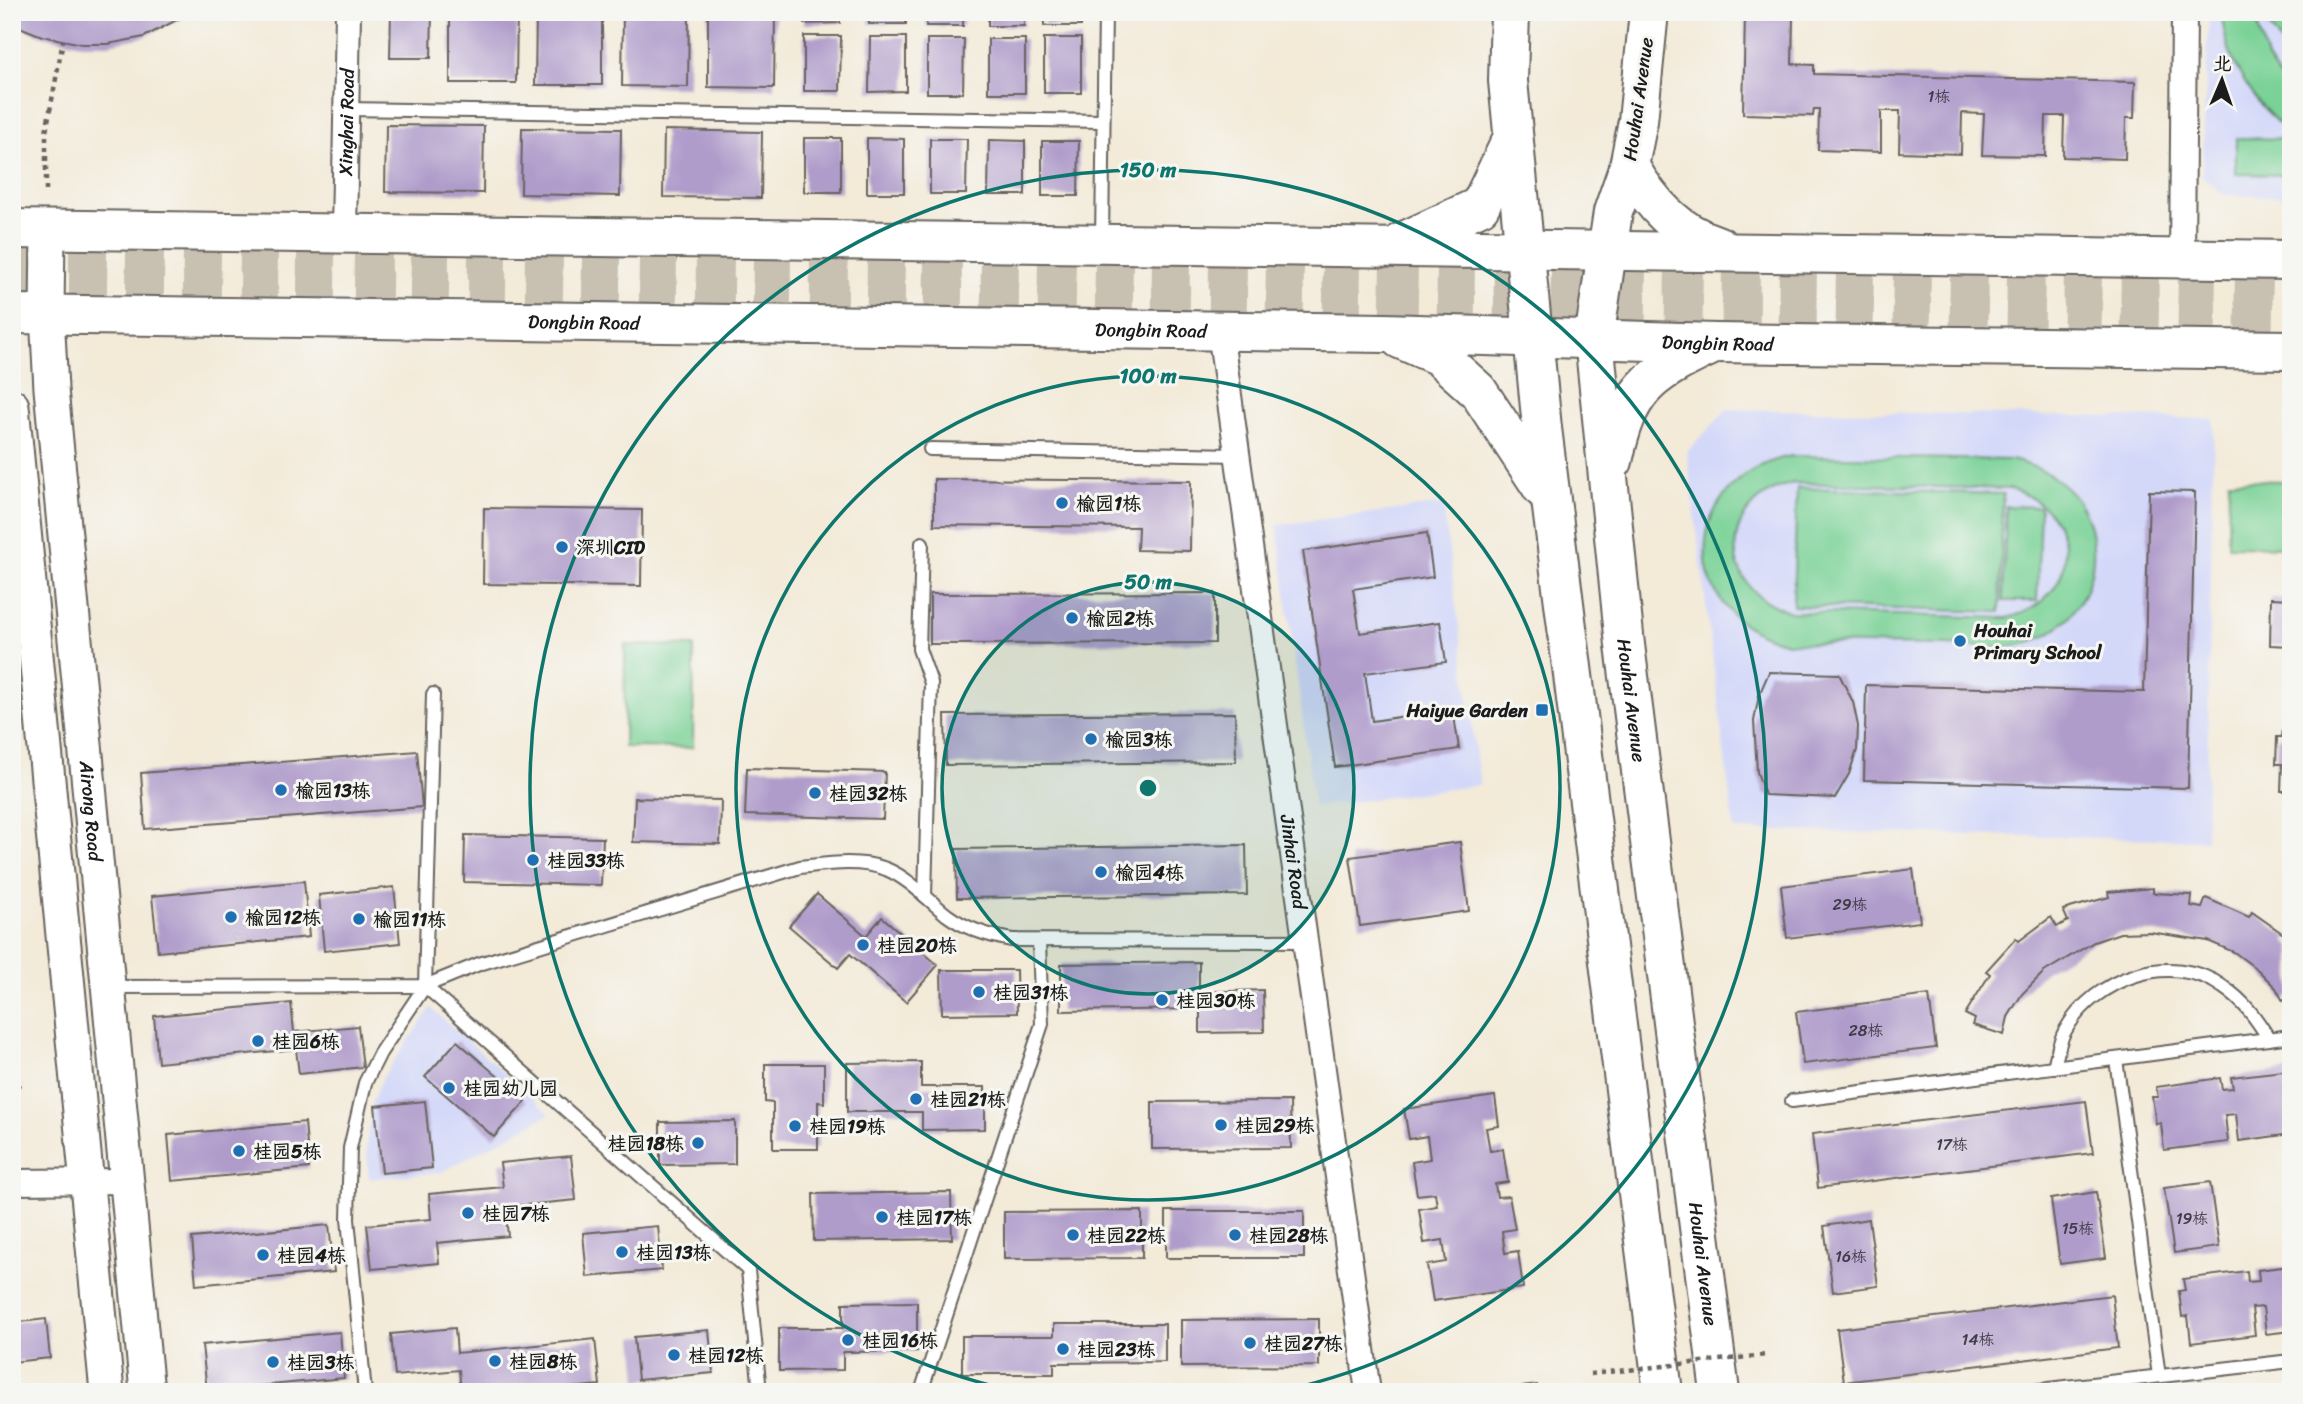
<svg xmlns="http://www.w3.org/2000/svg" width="2303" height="1404" viewBox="0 0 2303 1404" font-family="Sriracha,'LXGW WenKai TC',sans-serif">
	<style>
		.built { fill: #d3d8f9 }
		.pitch { fill: #7ad297; stroke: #4b775a; stroke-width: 2; fill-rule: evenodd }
		.building { fill: #b09ccb }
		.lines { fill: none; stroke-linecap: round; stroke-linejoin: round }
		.highway-tunnel { stroke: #c8c1b2; stroke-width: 38; stroke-dasharray: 38 19; stroke-linecap: butt }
		.lane-casing { stroke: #67645e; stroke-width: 16 }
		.street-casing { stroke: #67645e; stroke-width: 28 }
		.secondary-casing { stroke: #67645e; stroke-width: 37 }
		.primary-casing { stroke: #67645e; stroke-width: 42 }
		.path { stroke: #67645e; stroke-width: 4.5; stroke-dasharray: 5 5; stroke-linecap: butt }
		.lane { stroke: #fff; stroke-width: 12 }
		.street { stroke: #fff; stroke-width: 24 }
		.secondary { stroke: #fff; stroke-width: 33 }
		.primary { stroke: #fff; stroke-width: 38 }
		.path-bridge { stroke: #67645e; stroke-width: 4.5; stroke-dasharray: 5 5; stroke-linecap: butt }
		.ring { fill: none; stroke: #0f766e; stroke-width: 3.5 }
		.poi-dot { fill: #1f6fb2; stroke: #f6f6f2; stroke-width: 2.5 }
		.labels { text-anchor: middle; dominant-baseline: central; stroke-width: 6; stroke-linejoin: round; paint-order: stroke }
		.number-label { font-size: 16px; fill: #413c48 }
		.street-label { font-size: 19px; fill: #1c1c1c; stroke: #f6f6f2 }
		.poi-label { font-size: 19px; font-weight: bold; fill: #1c1c1c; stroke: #f6f6f2; text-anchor: start }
		.centre { fill: #0f766e; stroke: #f6f6f2; stroke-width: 3.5 }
		.ring-label { font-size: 21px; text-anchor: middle; font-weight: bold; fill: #0f766e; stroke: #f6f6f2; stroke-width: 6; stroke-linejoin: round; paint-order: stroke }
	</style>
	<rect width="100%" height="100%" fill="#f6f6f2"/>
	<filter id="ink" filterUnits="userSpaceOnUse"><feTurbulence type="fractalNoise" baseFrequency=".0143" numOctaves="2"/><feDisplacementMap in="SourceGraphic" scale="14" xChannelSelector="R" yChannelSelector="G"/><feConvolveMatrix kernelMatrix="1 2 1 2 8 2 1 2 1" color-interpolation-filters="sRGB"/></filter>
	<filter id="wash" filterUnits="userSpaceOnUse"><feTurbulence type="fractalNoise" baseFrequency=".00686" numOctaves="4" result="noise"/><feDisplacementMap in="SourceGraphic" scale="28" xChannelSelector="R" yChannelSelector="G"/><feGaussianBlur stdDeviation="1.57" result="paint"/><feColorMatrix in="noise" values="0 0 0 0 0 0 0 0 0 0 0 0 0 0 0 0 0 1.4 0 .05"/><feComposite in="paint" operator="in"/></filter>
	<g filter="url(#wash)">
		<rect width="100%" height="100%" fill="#f3ead8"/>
		<!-- built -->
		<g class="built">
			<path d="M 2209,12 L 2291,12 L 2291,197 L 2223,195 L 2202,176 Z"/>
			<path d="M 1727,409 L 2214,419 L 2206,840 L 1734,830 L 1687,452 Z"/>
			<path d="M 1443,504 L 1480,785 L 1314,807 L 1277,525 Z"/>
			<path d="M 431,1008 L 550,1114 L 442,1172 L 369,1179 L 366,1146 L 373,1099 L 383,1077 Z"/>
		</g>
		<!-- pitch -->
		<g class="pitch">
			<path d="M 2222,12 L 2254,12 L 2267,59 L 2291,95 L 2291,135 C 2255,104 2224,62 2222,12 Z"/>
			<path d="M 2276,12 L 2291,12 L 2291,58 L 2265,20 Z"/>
			<path d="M 2236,138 L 2291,139 L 2291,175 L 2236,174 Z"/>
			<path d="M 1791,456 L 2012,460 C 2047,468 2078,488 2089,524 C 2104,574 2078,628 2027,643 C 2003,650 1974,646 1948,645 C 1895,644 1841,644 1788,643 C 1676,618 1679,479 1791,456 ZM 1793,483 L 2010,489 C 2084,510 2083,600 2007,618 L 1791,612 C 1715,590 1718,502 1793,483 Z"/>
			<path d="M 2229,480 L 2291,481 L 2291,547 L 2228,546 Z"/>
			<path d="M 1797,488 L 2003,494 L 2000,612 L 1793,606 Z"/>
			<path d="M 2006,506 L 2040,507 L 2037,601 L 2003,601 Z"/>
			<path d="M 625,645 L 694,646 L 693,748 L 624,747 Z"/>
		</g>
		<g id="blocks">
			<!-- building -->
			<g class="building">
				<path d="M 12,12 L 192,12 L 144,37 L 108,44 L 82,44 L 42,36 L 12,24 Z"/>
				<path d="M 391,12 L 432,12 L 431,58 L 390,58 Z"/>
				<path d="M 450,12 L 517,12 L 516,83 L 450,83 Z"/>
				<path d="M 536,12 L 602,12 L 602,85 L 535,85 Z"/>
				<path d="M 623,12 L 689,12 L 688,87 L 622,86 Z"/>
				<path d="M 708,12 L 775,12 L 774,88 L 708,87 Z"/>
				<path d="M 804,12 L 840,12 L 840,23 L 804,24 Z"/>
				<rect x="869" y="12" width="37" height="12"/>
				<path d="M 927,12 L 963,12 L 963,26 L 926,26 Z"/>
				<rect x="988" y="12" width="36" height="14"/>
				<rect x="1044" y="12" width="37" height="14"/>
				<path d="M 1745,14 L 1793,16 L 1792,64 L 1814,65 L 1814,74 L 2135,82 L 2134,118 L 2126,118 L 2125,159 L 2063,157 L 2064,116 L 2046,116 L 2045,156 L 1982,155 L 1984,114 L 1962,113 L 1961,154 L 1899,152 L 1900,111 L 1881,111 L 1881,152 L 1818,150 L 1819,109 L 1814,109 L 1813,116 L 1743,114 Z"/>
				<path d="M 804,36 L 841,36 L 840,91 L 804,91 Z"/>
				<path d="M 870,37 L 906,37 L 906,91 L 869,92 Z"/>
				<rect x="1044" y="38" width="37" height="55"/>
				<path d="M 927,39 L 964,39 L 963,93 L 927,93 Z"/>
				<rect x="988" y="39" width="37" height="54"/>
				<path d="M 386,125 L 484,126 L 483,193 L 385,192 Z"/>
				<path d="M 522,128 L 621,129 L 620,196 L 521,194 Z"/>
				<path d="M 664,130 L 762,132 L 761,198 L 663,197 Z"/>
				<rect x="804" y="138" width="37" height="54"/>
				<path d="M 867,138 L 904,139 L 904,193 L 867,193 Z"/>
				<path d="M 930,139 L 967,139 L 966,194 L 930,194 Z"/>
				<path d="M 989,140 L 1025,141 L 1025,195 L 988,195 Z"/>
				<path d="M 1042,141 L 1079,141 L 1078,196 L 1042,196 Z"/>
				<path d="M 934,479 L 1191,481 L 1190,551 L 1137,550 L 1138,527 L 934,525 Z"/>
				<path d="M 2149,491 L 2195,492 L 2188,788 L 1864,780 L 1866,685 L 2144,692 Z"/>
				<path d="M 484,508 L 642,510 L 641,586 L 483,584 Z"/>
				<path d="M 1427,533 L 1433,577 L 1353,589 L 1360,633 L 1440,622 L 1446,662 L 1365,673 L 1372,721 L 1453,709 L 1459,749 L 1335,767 L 1303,551 Z"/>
				<path d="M 1215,593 L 1215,643 L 930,644 L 930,594 Z"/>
				<path d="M 2271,598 L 2291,599 L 2291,646 L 2270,645 Z"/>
				<path d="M 1769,672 L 1839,674 L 1853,702 L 1858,726 L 1857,750 L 1849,774 L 1835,798 L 1765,795 L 1757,772 L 1754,721 L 1759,695 Z"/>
				<path d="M 1235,713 L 1236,762 L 946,765 L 945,715 Z"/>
				<path d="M 2283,727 L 2291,727 L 2291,791 L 2281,791 L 2282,764 L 2276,764 L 2277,737 L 2282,737 Z"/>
				<path d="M 417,751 L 422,807 L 145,829 L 141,773 Z"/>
				<path d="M 747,768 L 885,772 L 883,819 L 745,815 Z"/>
				<path d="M 635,798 L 721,800 L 720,844 L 633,842 Z"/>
				<path d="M 465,835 L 603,838 L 601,885 L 464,882 Z"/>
				<path d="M 1460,842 L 1469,911 L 1360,926 L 1350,857 Z"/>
				<path d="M 1246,845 L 1247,895 L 957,898 L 956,849 Z"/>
				<path d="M 1913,869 L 1920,922 L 1787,938 L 1781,886 Z"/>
				<path d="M 304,881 L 309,937 L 158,952 L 152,896 Z"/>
				<path d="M 394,887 L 400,943 L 324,951 L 319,895 Z"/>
				<path d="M 2153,888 L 2153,893 L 2192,895 L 2191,906 L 2202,908 L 2206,898 L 2249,917 L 2252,912 L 2289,938 L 2285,941 L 2291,947 L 2291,995 L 2283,1001 L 2276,988 L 2258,970 L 2234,952 L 2208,941 L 2150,932 L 2120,933 L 2094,942 L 2044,972 L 2022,994 L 2008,1017 L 2004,1035 L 1973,1025 L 1975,1019 L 1965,1014 L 1990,974 L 1986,971 L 2016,938 L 2019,941 L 2051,917 L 2057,927 L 2062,924 L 2068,921 L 2063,910 L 2109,897 L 2108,892 Z"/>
				<path d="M 817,894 L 866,936 L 882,917 L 938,965 L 906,1002 L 850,954 L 838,968 L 789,926 Z"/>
				<path d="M 1199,962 L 1199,992 L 1263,990 L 1264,1032 L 1200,1033 L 1200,1009 L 1061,1011 L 1061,964 Z"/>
				<path d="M 941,970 L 1016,970 L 1017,1013 L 942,1014 Z"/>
				<path d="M 1929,995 L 1936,1048 L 1803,1064 L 1796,1012 Z"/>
				<path d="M 291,1003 L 294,1032 L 358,1026 L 363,1067 L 299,1074 L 296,1049 L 158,1063 L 154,1016 Z"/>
				<path d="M 457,1041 L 526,1101 L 494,1137 L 425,1077 Z"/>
				<path d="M 921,1062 L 921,1087 L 985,1087 L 985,1129 L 922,1130 L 922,1112 L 847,1112 L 847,1063 Z"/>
				<path d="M 765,1064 L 824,1064 L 824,1103 L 818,1102 L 818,1149 L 773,1149 L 773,1103 L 765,1102 Z"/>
				<path d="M 2291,1070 L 2291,1134 L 2239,1141 L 2236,1114 L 2225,1115 L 2228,1142 L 2164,1150 L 2161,1123 L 2156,1124 L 2152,1097 L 2158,1097 L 2156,1087 L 2220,1078 L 2222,1089 L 2233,1088 L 2231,1077 Z"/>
				<path d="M 12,1080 L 20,1085 L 12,1097 Z"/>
				<path d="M 1495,1096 L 1499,1126 L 1486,1128 L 1490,1151 L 1503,1149 L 1508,1182 L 1495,1184 L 1497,1197 L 1509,1196 L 1515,1229 L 1502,1231 L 1505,1253 L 1518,1251 L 1523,1288 L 1433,1301 L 1427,1265 L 1446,1262 L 1443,1240 L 1424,1243 L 1419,1209 L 1437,1206 L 1435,1193 L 1417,1195 L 1412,1162 L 1430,1159 L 1427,1136 L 1409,1139 L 1404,1109 Z"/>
				<path d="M 425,1101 L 432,1168 L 382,1173 L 375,1106 Z"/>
				<path d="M 1290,1101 L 1291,1148 L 1152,1149 L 1152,1102 Z"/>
				<path d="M 2086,1101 L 2093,1153 L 1818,1188 L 1812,1134 Z"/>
				<path d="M 735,1121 L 735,1164 L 660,1165 L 660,1122 Z"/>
				<path d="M 305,1122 L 309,1168 L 172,1181 L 168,1135 Z"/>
				<path d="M 571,1156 L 576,1200 L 505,1207 L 508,1236 L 437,1243 L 439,1263 L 372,1269 L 367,1225 L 431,1219 L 429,1194 L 503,1187 L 500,1163 Z"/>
				<path d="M 2210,1182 L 2219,1247 L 2174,1253 L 2164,1188 Z"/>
				<path d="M 951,1192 L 952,1239 L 814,1241 L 813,1194 Z"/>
				<path d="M 2096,1192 L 2106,1258 L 2060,1264 L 2051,1199 Z"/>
				<path d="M 1142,1211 L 1142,1258 L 1004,1259 L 1004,1212 Z"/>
				<rect x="1166" y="1211" width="138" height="47"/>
				<path d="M 1869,1219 L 1878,1286 L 1833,1292 L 1824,1226 Z"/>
				<path d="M 329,1225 L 334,1272 L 196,1285 L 192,1238 Z"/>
				<path d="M 658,1226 L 662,1270 L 587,1277 L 583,1233 Z"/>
				<path d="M 2291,1266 L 2291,1331 L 2266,1334 L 2263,1307 L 2252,1308 L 2255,1335 L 2191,1343 L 2188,1316 L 2182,1317 L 2179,1291 L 2185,1290 L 2183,1279 L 2247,1271 L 2248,1282 L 2259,1281 L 2258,1270 Z"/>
				<path d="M 2112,1295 L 2118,1348 L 1844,1382 L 1837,1329 Z"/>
				<path d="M 917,1302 L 917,1351 L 843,1352 L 843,1370 L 779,1371 L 779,1328 L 843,1328 L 843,1303 Z"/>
				<path d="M 46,1319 L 50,1358 L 12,1362 L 12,1323 Z"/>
				<path d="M 1319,1319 L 1319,1366 L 1181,1367 L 1181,1320 Z"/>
				<path d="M 1054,1324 L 1165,1324 L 1165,1362 L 1054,1363 L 1054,1374 L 962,1374 L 962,1336 L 1054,1336 Z"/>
				<path d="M 455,1328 L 457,1353 L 595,1339 L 600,1385 L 531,1392 L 461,1392 L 459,1370 L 395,1376 L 391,1334 Z"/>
				<path d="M 709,1330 L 713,1373 L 638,1380 L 634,1337 Z"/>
				<path d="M 340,1332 L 344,1378 L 207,1391 L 202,1345 Z"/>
				<path d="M 1537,1385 L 1538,1392 L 1499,1392 L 1499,1390 Z"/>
			</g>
		</g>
	</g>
	<g filter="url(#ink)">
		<use href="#blocks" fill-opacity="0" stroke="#67645e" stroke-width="2"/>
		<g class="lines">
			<!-- highway-tunnel -->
			<g class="highway-tunnel">
				<path d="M 12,252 L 2291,287"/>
				<path d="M 12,285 L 2291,322"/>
			</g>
			<defs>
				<g id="lane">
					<path d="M 346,109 L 1103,121"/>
					<path d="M 1102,239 L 1105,12"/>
					<path d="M 930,449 L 1238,455"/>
					<path d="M 922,543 L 919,649 L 931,683 L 925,896"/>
					<path d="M 425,986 L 748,1270 L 760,1392"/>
					<path d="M 111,987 L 425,986 L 479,964 L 800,867 C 828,864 858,859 886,869 C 910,879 927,899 947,915 C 966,929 989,936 1012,940 L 1305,941"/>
					<path d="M 2116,1059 L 2159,1376"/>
					<path d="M 2054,1067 C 2057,1056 2059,1041 2065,1031 C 2094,978 2171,950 2223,987 C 2244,1001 2256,1018 2269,1039"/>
					<path d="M 1792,1101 L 2291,1036"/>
					<path d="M 365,1392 L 348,1219 L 350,1148 L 365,1083 L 380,1053 L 425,986 L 433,694"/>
					<path d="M 921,1392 L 1042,1024 L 1039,941"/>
					<path d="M 2023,1392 L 2291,1361"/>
				</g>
				<g id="street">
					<path id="s1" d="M 344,232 L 348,12"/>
					<path d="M 2182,258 L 2184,12"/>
					<path id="s2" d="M 1220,331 L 1368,1392"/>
					<path d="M 12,1182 L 127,1181"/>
				</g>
				<g id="secondary">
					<path id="s3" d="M 48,229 L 47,314 L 51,389 L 147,1392"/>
					<path d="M 12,406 L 107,1392"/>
				</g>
				<g id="primary">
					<path d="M 1510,12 L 1508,81 L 1542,428 L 1663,1392"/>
					<path id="s4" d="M 1649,12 L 1638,121 L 1629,166 L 1613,212 L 1594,339 L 1625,645 L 1720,1392"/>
					<path d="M 1629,166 C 1652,205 1676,232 1719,246"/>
					<path d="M 12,229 L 2291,260"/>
					<path d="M 1402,242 L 1480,206 L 1513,137"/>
					<path id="s5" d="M 12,314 L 1385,333 L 1716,343 L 2291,350"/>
					<path d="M 1400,339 L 1439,356 L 1478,391 L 1543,489"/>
					<path d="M 1613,461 C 1628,391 1646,376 1710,346"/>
				</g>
			</defs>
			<!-- lane casing -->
			<use href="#lane" class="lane-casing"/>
			<!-- street casing -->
			<use href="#street" class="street-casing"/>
			<!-- secondary casing -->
			<use href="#secondary" class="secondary-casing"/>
			<!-- primary casing -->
			<use href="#primary" class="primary-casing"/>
			<!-- path -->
			<path class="path" d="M 46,191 L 46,132 L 63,41"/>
			<!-- lane -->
			<use href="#lane" class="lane"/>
			<!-- street -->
			<use href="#street" class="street"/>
			<!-- secondary -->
			<use href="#secondary" class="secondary"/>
			<!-- primary -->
			<use href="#primary" class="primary"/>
			<!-- path-bridge -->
			<path class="path-bridge" d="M 1590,1374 L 1766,1355"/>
		</g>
	</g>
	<!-- distance rings -->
	<circle cx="1148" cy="788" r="206" fill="#0f766e" fill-opacity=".12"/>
	<g class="ring">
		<circle cx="1148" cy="788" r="206"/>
		<circle cx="1148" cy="788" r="412"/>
		<path d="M1014 1391A618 618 0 1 1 1282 1391"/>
	</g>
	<!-- markers -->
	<g class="poi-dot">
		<circle cx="1062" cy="503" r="7"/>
		<circle cx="562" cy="547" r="7"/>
		<circle cx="1072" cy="618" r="7"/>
		<circle cx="1960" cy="641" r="7"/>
		<rect x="1535" y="703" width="14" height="14" rx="3.5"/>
		<circle cx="1091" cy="739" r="7"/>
		<circle cx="281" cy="790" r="7"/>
		<circle cx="815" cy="793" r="7"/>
		<circle cx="533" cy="860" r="7"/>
		<circle cx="1101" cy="872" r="7"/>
		<circle cx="231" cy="917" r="7"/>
		<circle cx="359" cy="919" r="7"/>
		<circle cx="863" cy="945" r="7"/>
		<circle cx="979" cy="992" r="7"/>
		<circle cx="1162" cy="1000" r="7"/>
		<circle cx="258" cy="1041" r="7"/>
		<circle cx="449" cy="1088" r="7"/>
		<circle cx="916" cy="1099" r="7"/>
		<circle cx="1221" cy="1125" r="7"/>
		<circle cx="795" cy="1126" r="7"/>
		<circle cx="698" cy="1143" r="7"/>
		<circle cx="239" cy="1151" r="7"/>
		<circle cx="468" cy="1213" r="7"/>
		<circle cx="882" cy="1217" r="7"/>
		<circle cx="1073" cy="1235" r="7"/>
		<circle cx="1235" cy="1235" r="7"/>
		<circle cx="622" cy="1252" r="7"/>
		<circle cx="263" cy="1255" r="7"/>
		<circle cx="848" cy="1340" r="7"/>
		<circle cx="1250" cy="1343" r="7"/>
		<circle cx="1063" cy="1349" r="7"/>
		<circle cx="674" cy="1355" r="7"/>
		<circle cx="495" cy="1361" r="7"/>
		<circle cx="273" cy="1362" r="7"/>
	</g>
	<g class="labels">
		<!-- number labels -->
		<g class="number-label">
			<text x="1939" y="96">1栋</text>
			<text x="1850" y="904">29栋</text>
			<text x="1866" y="1030">28栋</text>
			<text x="1952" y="1144">17栋</text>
			<text x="2192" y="1218">19栋</text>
			<text x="2078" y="1228">15栋</text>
			<text x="1851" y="1256">16栋</text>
			<text x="1978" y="1339">14栋</text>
		</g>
		<!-- street labels -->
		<g class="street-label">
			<text transform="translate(1638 99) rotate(-82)">Houhai Avenue</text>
			<text stroke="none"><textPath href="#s1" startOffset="110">Xinghai Road</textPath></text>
			<text stroke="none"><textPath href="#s5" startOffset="572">Dongbin Road</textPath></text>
			<text stroke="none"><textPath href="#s5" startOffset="1139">Dongbin Road</textPath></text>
			<text stroke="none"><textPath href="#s5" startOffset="1706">Dongbin Road</textPath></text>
			<text stroke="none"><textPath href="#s4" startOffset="696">Houhai Avenue</textPath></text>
			<text stroke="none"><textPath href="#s3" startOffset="584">Airong Road</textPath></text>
			<text stroke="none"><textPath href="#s2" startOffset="536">Jinhai Road</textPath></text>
			<text stroke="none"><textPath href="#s4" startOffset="1264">Houhai Avenue</textPath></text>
		</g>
		<!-- poi labels -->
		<g class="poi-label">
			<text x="1076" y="503">榆园1栋</text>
			<text x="576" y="547">深圳CID</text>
			<text x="1086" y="618">榆园2栋</text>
			<text x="1974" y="630">Houhai<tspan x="1974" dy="22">Primary School</tspan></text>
			<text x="1528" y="710" text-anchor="end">Haiyue Garden</text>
			<text x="1105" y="739">榆园3栋</text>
			<text x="295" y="790">榆园13栋</text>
			<text x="829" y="793">桂园32栋</text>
			<text x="547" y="860">桂园33栋</text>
			<text x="1115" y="872">榆园4栋</text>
			<text x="245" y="917">榆园12栋</text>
			<text x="373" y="919">榆园11栋</text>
			<text x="877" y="945">桂园20栋</text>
			<text x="993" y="992">桂园31栋</text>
			<text x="1176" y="1000">桂园30栋</text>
			<text x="272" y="1041">桂园6栋</text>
			<text x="463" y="1088">桂园幼儿园</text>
			<text x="930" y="1099">桂园21栋</text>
			<text x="1235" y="1125">桂园29栋</text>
			<text x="809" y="1126">桂园19栋</text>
			<text x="684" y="1143" text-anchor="end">桂园18栋</text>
			<text x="253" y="1151">桂园5栋</text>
			<text x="482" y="1213">桂园7栋</text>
			<text x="896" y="1217">桂园17栋</text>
			<text x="1087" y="1235">桂园22栋</text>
			<text x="1249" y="1235">桂园28栋</text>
			<text x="636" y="1252">桂园13栋</text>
			<text x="277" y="1255">桂园4栋</text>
			<text x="862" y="1340">桂园16栋</text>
			<text x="1264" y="1343">桂园27栋</text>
			<text x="1077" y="1349">桂园23栋</text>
			<text x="688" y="1355">桂园12栋</text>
			<text x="509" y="1361">桂园8栋</text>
			<text x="287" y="1362">桂园3栋</text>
		</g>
	</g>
	<circle cx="1148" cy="788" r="10" class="centre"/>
	<g class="ring-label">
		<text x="1148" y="177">150 m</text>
		<text x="1148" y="383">100 m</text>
		<text x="1148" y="589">50 m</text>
	</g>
	<!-- margin -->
	<rect width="2303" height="1404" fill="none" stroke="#f6f6f2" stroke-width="42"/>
	<!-- north arrow -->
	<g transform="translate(2222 80) rotate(2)" stroke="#f6f6f2" stroke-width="5" paint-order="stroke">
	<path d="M0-5L12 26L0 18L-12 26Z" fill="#1c1c1c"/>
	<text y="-10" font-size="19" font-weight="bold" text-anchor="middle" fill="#1c1c1c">北</text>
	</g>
</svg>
